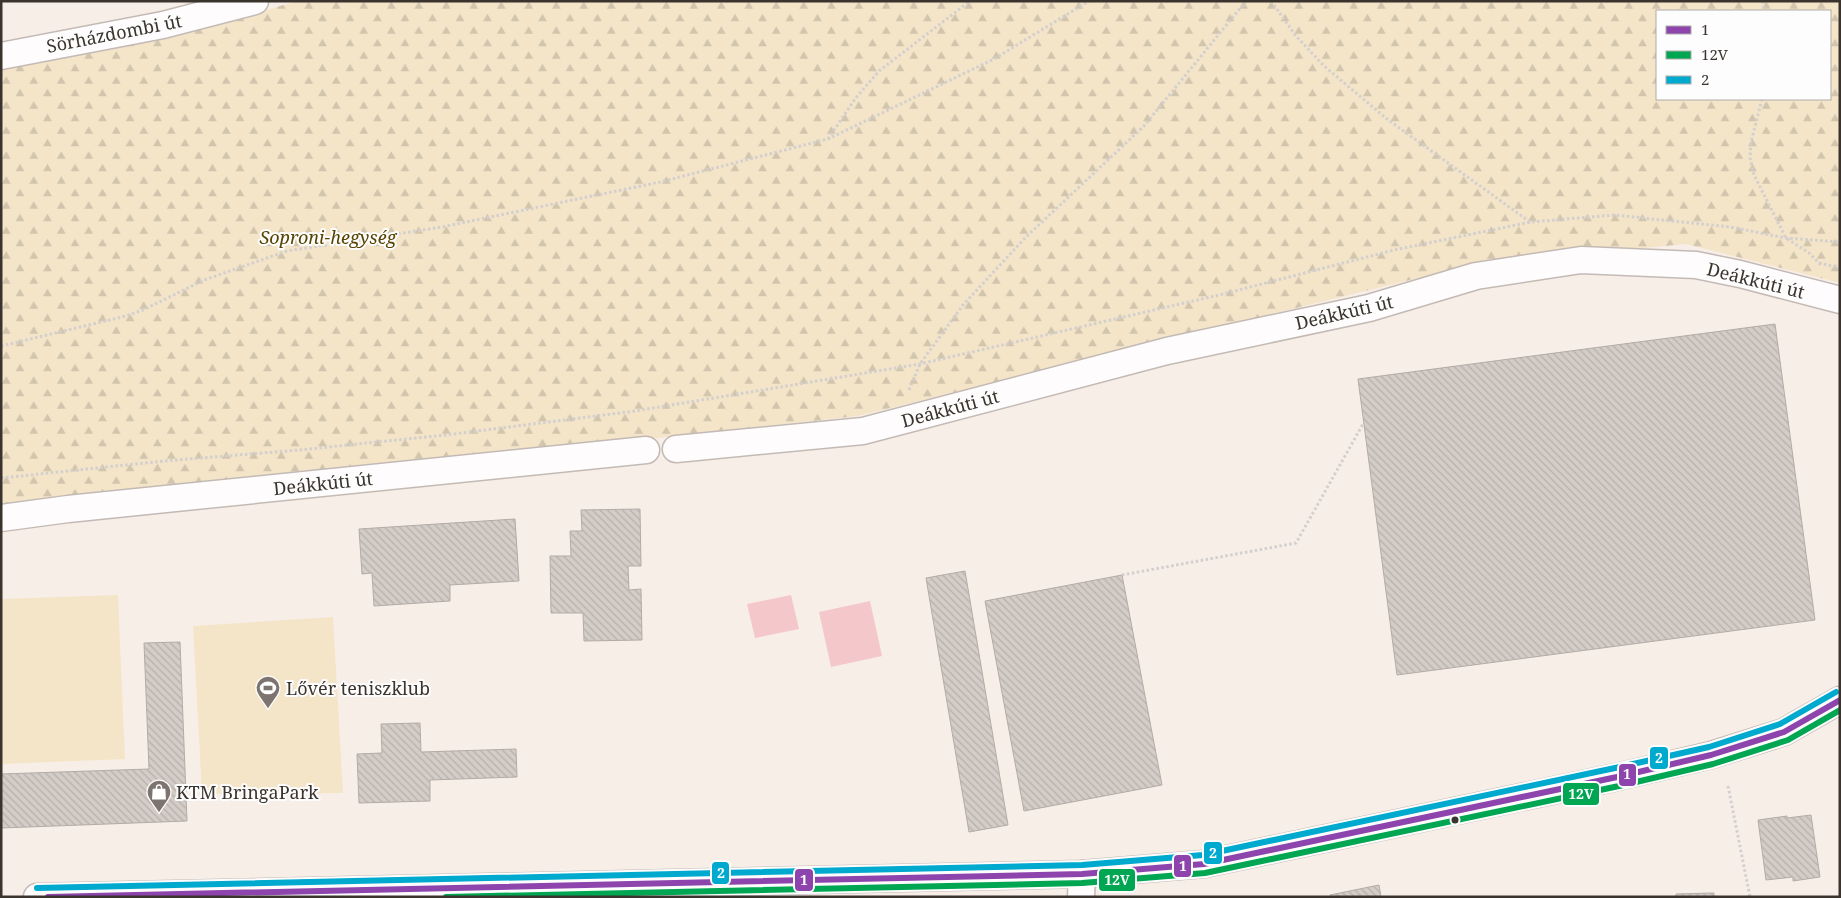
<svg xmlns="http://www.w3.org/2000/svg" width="1841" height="898" viewBox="0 0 1841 898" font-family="'Noto Serif',serif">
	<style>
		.grass { fill: #f4e5c9 }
		.forest { fill: url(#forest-firs); fill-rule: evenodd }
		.water { fill: #f4c7cb }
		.building { fill: url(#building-back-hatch); stroke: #b3aba6 }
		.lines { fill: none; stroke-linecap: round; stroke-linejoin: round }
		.street-casing { stroke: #c3bab5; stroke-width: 29 }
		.path { stroke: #d3cfce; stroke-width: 3; stroke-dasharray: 2.5 2.5; stroke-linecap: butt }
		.street { stroke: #fefcfc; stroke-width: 26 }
		.bus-1-casing { stroke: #fdfdfd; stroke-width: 10 }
		.bus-2-casing { stroke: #fdfdfd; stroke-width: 10 }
		.bus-3-casing { stroke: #fdfdfd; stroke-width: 10 }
		.bus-1 { stroke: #8e44ad; stroke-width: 6 }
		.bus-2 { stroke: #00a651; stroke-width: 6 }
		.bus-3 { stroke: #00a9ce; stroke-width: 6 }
		.bus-dot { fill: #3b332e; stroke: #fdfdfd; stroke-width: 2 }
		.labels { text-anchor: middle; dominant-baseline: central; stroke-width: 4; stroke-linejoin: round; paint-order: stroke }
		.street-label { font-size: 18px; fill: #3b332e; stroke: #fdfdfd }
		.park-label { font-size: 18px; font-style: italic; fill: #584401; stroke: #fdfdfd }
		.poi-label { font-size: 18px; fill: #3b332e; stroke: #fdfdfd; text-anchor: start }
		.line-badge { stroke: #fdfdfd; stroke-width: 2 }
		.badge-label { font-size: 14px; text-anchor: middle; font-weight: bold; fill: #fff }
	</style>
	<defs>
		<pattern id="forest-firs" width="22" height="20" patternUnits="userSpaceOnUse" patternTransform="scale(1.25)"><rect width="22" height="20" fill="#f4e5c9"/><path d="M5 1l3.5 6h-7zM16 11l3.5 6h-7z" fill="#d2c5ad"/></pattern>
		<pattern id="building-back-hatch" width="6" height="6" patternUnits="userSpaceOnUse" patternTransform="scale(1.25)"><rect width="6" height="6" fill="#d4ccc6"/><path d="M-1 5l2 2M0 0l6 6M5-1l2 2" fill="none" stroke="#b7b0aa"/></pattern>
	</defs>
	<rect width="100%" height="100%" fill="#f8eee8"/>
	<!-- grass -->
	<g class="grass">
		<path d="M 118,595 L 125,759 L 1,764 L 1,599 Z"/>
		<path d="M 333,617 L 343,793 L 202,794 L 193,626 Z"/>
	</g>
	<!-- forest -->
	<path class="forest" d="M 297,1 L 1840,1 L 1840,283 L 1686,244 L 1475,264 L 858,416 L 83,501 L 1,509 L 1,69 L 200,29 ZM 1657,11 L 1830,11 L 1830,99 L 1657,99 Z"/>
	<!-- water -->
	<g class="water">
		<path d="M 791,595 L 799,629 L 755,638 L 747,604 Z"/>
		<path d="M 870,601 L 882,656 L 831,667 L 819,612 Z"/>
	</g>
	<!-- building -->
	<g class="building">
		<path d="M 1775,324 L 1815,620 L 1397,675 L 1358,379 Z"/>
		<path d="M 640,509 L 641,566 L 628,566 L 629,590 L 641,589 L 642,640 L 584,641 L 583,613 L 551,613 L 550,556 L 571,556 L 570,531 L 582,531 L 581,510 Z"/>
		<path d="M 515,519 L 519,581 L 450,585 L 450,601 L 374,606 L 372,573 L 362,574 L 359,529 Z"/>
		<path d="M 965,571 L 1008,825 L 969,832 L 926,578 Z"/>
		<path d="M 1122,575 L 1162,785 L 1024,811 L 985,601 Z"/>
		<path d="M 180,642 L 187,821 L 1,828 L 1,774 L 149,769 L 144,643 Z"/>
		<path d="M 420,723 L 421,752 L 516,749 L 517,777 L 430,780 L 430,801 L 359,803 L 357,754 L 382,753 L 381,724 Z"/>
		<path d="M 1811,815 L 1820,877 L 1793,881 L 1793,877 L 1766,880 L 1758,820 L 1787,816 L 1787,818 Z"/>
		<path d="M 1379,885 L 1381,897 L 1331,897 L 1330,895 Z"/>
		<path d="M 1714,893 L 1714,897 L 1676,897 L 1676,894 Z"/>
	</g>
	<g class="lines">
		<defs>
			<g id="street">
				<path d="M 1,56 L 163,25 L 255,1"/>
				<path d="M 676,449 L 863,431 L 1167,351 L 1369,308 L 1476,276 L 1581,260 L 1696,265 L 1740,274 L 1840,300"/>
				<path d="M 1,518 L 68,509 L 646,450"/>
				<path d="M 37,897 L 1082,874 L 1204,864 L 1617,777 L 1711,755 L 1784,732 L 1840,700"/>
				<path d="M 1081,897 L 1082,874"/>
			</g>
		</defs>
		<!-- street casing -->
		<use href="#street" class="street-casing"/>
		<!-- path -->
		<g class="path">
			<path d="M 1271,1 L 1296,36 L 1324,66 L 1387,119 L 1530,222"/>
			<path d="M 1763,1 L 1764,11"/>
			<path d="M 1762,99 L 1751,142 L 1750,158 L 1754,175 L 1786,238 L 1809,253 L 1821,265"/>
			<path d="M 828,139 L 855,99 L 879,71 L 970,1"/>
			<path d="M 1819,263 L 1840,268"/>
			<path d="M 1,346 L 122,317 L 143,310 L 204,280 L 287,251 L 442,227 L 660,182 L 828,139 L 994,59 L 1089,1"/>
			<path d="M 909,390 L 920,364 L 963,305 L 1025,238 L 1144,126 L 1246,1"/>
			<path d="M 1,478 L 164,461 L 299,450 L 446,435 L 635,411 L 920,364 L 1219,295 L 1394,250 L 1531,222 L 1614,215 L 1730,227 L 1786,238 L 1840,242"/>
			<path d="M 1122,575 L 1296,543 L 1363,424"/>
			<path d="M 1728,786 L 1750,897"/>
		</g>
		<!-- street -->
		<use href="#street" class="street"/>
		<defs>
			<path id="bus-1" d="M 48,897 L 1082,874 L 1204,864 L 1617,777 L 1711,755 L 1784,732 L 1840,700"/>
			<path id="bus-2" d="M 446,897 L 1082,883 L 1205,873 L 1619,786 L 1713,764 L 1788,740 L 1840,710"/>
			<path id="bus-3" d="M 37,888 L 1082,865 L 1203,855 L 1615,768 L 1709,747 L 1780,724 L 1836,692"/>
		</defs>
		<!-- bus-1 casing -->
		<use href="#bus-1" class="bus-1-casing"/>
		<!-- bus-2 casing -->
		<use href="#bus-2" class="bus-2-casing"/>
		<!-- bus-3 casing -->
		<use href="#bus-3" class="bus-3-casing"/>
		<!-- bus-1 -->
		<use href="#bus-1" class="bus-1"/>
		<!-- bus-2 -->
		<use href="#bus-2" class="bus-2"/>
		<!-- bus-3 -->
		<use href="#bus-3" class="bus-3"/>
	</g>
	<!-- icons -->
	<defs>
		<symbol id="stadium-pin" viewBox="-11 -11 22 30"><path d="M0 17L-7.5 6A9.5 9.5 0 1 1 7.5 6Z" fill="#7d746f" stroke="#fdfdfd"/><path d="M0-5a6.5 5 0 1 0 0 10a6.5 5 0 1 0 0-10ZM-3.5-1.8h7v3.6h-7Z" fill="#fff"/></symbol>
		<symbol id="shop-pin" viewBox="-11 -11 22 30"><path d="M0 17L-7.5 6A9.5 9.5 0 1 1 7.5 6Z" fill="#7d746f" stroke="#fdfdfd"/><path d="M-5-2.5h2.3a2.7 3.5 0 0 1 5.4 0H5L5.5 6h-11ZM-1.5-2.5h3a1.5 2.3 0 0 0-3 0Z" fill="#fff"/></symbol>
	</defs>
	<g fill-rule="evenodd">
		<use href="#stadium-pin" x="254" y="674" width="28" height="38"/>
		<use href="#shop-pin" x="145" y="778" width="28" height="38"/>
	</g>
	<!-- markers -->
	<circle class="bus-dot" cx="1455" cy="820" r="4.5"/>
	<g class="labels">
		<!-- street labels -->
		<g class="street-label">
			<text transform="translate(114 33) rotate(-11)">Sörházdombi út</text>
			<text transform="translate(1756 280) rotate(14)">Deákkúti út</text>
			<text transform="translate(1344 312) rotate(-13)">Deákkúti út</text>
			<text transform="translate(950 408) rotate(-15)">Deákkúti út</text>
			<text transform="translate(323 483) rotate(-6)">Deákkúti út</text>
		</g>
		<!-- park labels -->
		<g class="park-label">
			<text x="328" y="237">Soproni-hegység</text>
		</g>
		<!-- poi labels -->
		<g class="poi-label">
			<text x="286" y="688">Lővér teniszklub</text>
			<text x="176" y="792">KTM BringaPark</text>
		</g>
	</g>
	<g class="line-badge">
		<rect x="1649" y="746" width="20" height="24" rx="5" fill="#00a9ce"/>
		<rect x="1618" y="763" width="19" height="24" rx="5" fill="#8e44ad"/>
		<rect x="1562" y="782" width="38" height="24" rx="5" fill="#00a651"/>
		<rect x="1203" y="841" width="20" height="24" rx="5" fill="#00a9ce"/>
		<rect x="1173" y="854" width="19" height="24" rx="5" fill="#8e44ad"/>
		<rect x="711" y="861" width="19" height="24" rx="5" fill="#00a9ce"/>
		<rect x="1098" y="868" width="38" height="24" rx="5" fill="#00a651"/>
		<rect x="794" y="868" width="20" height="24" rx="5" fill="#8e44ad"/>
	</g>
	<g class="badge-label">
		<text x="1659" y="763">2</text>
		<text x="1627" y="779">1</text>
		<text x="1581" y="799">12V</text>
		<text x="1213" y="858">2</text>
		<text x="1183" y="871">1</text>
		<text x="721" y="878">2</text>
		<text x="1117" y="885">12V</text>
		<text x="804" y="885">1</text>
	</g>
	<!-- border -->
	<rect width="1841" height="898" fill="none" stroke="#3b332e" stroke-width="5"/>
	<!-- legend -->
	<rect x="1656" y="10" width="175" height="90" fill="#fdfdfd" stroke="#afacaa"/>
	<rect x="1666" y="26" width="25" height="8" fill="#8e44ad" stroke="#afacaa"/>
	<text x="1701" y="35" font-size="15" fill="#3b332e">1</text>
	<rect x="1666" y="51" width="25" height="8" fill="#00a651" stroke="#afacaa"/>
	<text x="1701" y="60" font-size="15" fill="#3b332e">12V</text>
	<rect x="1666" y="76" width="25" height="8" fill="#00a9ce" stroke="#afacaa"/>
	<text x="1701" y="85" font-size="15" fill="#3b332e">2</text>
</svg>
